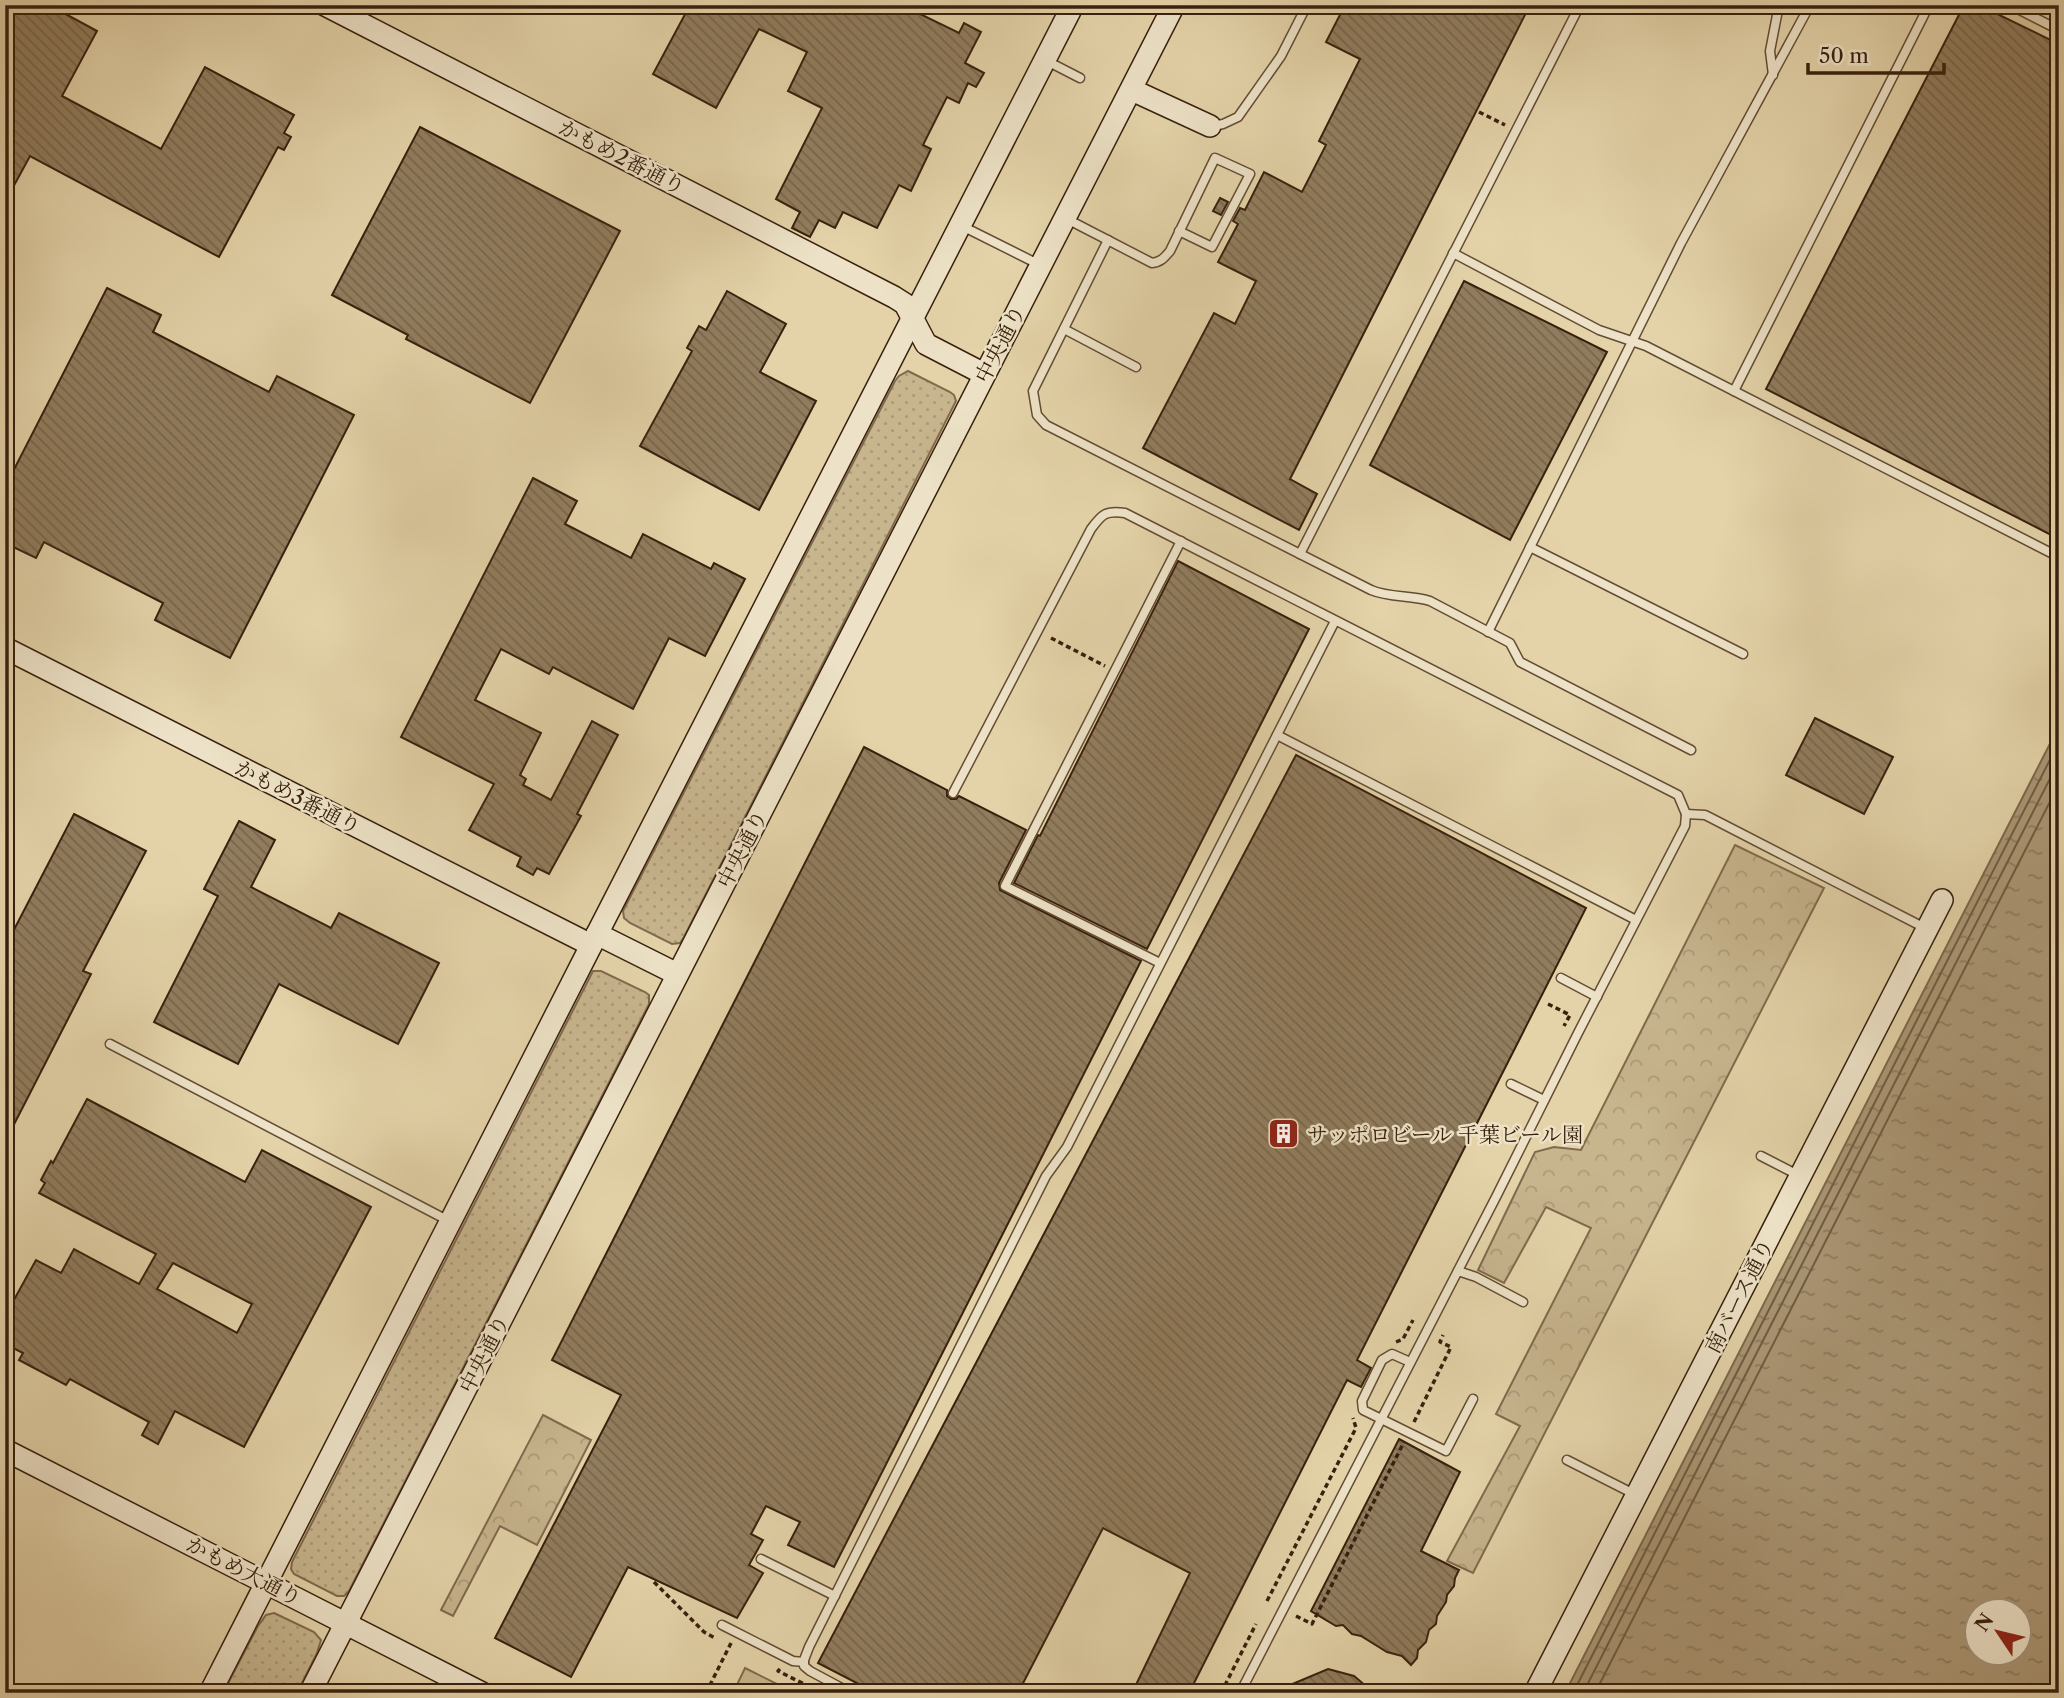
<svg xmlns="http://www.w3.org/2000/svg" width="2064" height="1698" viewBox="0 0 2064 1698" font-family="'Libre Caslon Text','Noto Serif JP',serif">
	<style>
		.grass { fill: url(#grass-dots); stroke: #806a4e; stroke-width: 2 }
		.forest { fill: url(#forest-crowns); stroke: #806a4e; stroke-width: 2 }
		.garden { fill: #c7b58e; stroke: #806a4e; stroke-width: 2 }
		.water { fill: url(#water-ripples); stroke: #7c674b; stroke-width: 2; fill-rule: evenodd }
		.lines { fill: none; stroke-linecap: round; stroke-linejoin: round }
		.shore { stroke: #715b40; stroke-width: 2 }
		.building { fill: url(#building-back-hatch); stroke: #38200d; stroke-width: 2; fill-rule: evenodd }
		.lane-casing { stroke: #634d34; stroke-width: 11 }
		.secondary-casing { stroke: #38200d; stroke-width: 24 }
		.path { stroke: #38200d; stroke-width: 3.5; stroke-dasharray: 5 3.5; stroke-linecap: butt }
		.lane { stroke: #ede2c7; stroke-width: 8 }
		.secondary { stroke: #ede2c7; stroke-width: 21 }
		.labels { text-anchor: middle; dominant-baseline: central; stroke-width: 5; stroke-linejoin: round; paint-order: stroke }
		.street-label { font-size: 21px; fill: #38200d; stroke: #ede2c7 }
		.poi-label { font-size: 21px; fill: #38200d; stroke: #ede2c7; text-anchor: start }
	</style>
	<defs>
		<pattern id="grass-dots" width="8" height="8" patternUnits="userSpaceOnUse" patternTransform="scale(1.75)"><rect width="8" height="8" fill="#c7b58e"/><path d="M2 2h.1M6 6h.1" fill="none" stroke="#ac9b79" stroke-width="1.8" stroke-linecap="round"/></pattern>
		<pattern id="forest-crowns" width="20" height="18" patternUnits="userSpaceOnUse" patternTransform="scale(1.75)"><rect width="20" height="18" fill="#c7b58e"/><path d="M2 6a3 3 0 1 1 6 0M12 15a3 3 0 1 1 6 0" fill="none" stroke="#ac9b79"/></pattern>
		<pattern id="water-ripples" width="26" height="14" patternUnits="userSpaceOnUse" patternTransform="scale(1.75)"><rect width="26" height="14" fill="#aa9674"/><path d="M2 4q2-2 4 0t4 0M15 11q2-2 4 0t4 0" fill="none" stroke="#8b7a5e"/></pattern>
		<pattern id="building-back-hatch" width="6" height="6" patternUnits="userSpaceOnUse" patternTransform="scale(1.75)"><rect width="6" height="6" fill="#917d5e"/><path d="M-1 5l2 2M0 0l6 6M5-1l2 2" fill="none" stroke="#77664c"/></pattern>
	</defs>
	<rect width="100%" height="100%" fill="#e4d3a9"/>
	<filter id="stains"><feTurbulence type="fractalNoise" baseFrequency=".00286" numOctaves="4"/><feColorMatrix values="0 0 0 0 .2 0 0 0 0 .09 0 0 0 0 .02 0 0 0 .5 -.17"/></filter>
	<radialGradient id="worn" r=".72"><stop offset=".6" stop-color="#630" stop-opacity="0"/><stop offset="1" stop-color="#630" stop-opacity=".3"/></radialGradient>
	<!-- grass -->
	<g class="grass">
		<path d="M 908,371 L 950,392 L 954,395 L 956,401 L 684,937 L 680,943 L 672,944 L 630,923 L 624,918 L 623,911 L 895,381 L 899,376 Z"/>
		<path d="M 593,971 L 601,971 L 645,992 L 649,995 L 649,1004 L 349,1591 L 344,1596 L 337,1596 L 294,1574 L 291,1569 L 292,1562 Z"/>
		<path d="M 274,1613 L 314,1632 L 321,1640 L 317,1653 L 297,1693 L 223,1693 L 258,1626 L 266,1615 Z"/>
	</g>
	<!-- forest -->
	<g class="forest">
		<path d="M 1735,845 L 1824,888 L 1473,1573 L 1447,1561 L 1520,1426 L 1496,1414 L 1591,1228 L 1546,1207 L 1504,1283 L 1478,1270 L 1535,1152 L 1554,1147 L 1581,1150 Z"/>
		<path d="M 543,1415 L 591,1440 L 537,1545 L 500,1526 L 453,1616 L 441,1610 Z"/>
	</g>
	<!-- garden -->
	<path class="garden" d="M 745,1668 L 795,1693 L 733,1693 Z"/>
	<!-- water -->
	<path class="water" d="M 2059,726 L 2059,1693 L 1565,1693 ZM 1976,1610 L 2018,1610 L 2018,1652 L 1976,1652 Z"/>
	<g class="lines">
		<!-- shore -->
		<g class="shore">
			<path d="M 1573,1693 L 2059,742"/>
			<path d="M 1583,1693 L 2059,761"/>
			<path d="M 1595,1693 L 2059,784"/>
		</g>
	</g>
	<!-- building -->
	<g class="building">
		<path d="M 5,5 L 49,5 L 97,31 L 62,96 L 161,149 L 205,67 L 294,115 L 284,133 L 291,137 L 284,150 L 278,147 L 219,257 L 30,156 L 5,202 Z"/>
		<path d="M 690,5 L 924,5 L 920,14 L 959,33 L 964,23 L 981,32 L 965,63 L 984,73 L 976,87 L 968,83 L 959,103 L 947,97 L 923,145 L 931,149 L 911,191 L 899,185 L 877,228 L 843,212 L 835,228 L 819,220 L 810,237 L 792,228 L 800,212 L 776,199 L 822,108 L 788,91 L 807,52 L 759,29 L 716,108 L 653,74 Z"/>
		<path d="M 1345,5 L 1530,5 L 1290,479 L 1317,494 L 1299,530 L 1143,448 L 1214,313 L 1235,324 L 1256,281 L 1218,262 L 1238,224 L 1233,221 L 1240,208 L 1245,210 L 1264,172 L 1302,192 L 1326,145 L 1319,141 L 1360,59 L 1326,42 Z"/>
		<path d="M 1964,5 L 1979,5 L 2059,44 L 2059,539 L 1766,389 Z"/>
		<path d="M 420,127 L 620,231 L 530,403 L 406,339 L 408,335 L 332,295 Z"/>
		<path d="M 1220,198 L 1228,202 L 1221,215 L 1213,211 Z"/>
		<path d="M 1464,281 L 1607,352 L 1510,540 L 1370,465 Z"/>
		<path d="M 107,288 L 161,315 L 153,332 L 269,392 L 277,376 L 354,415 L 230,658 L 155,620 L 163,603 L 44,542 L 36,558 L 5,543 L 5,487 Z"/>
		<path d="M 727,291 L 786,324 L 760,372 L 816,401 L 759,510 L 640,446 L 692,351 L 687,348 L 699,326 L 706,330 Z"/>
		<path d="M 533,478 L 577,501 L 565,524 L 631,558 L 643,534 L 711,569 L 714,563 L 745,579 L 705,656 L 669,638 L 633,709 L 553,667 L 549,674 L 501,649 L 475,700 L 541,733 L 520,775 L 526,779 L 523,785 L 551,800 L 592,721 L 618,735 L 577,814 L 581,816 L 549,874 L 537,868 L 533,875 L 517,866 L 521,857 L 469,830 L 494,784 L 401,737 Z"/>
		<path d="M 1178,561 L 1309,629 L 1147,949 L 1014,883 L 1038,835 L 1040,836 Z"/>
		<path d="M 1815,718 L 1893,757 L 1864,814 L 1786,775 Z"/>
		<path d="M 864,747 L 947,790 L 947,796 L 951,799 L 956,799 L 959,796 L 1026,830 L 999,883 L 1000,890 L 1141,961 L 834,1567 L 788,1545 L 800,1522 L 766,1506 L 751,1534 L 763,1540 L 749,1565 L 763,1573 L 737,1618 L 628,1567 L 571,1677 L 495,1638 L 621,1395 L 552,1360 Z"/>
		<path d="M 1296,755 L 1586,908 L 1357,1360 L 1371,1368 L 1361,1387 L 1347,1380 L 1189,1693 L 1132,1693 L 1190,1573 L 1103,1528 L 1018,1693 L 876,1693 L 818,1663 Z"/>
		<path d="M 74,814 L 146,851 L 83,971 L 91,974 L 5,1142 L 5,947 Z"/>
		<path d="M 239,821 L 275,840 L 251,887 L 331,928 L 339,913 L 439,963 L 398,1044 L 279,984 L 238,1064 L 154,1022 L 218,896 L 204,889 Z"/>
		<path d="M 87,1099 L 245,1182 L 262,1150 L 371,1207 L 244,1447 L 175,1411 L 158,1444 L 142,1435 L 149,1422 L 70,1379 L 66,1385 L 19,1360 L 23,1353 L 5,1344 L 5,1316 L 36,1260 L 61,1273 L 74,1249 L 139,1284 L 156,1254 L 39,1193 L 45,1183 L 41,1180 L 51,1161 L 53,1163 ZM 173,1263 L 252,1304 L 237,1333 L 157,1289 Z"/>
		<path d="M 1399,1439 L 1460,1472 L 1421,1551 L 1459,1570 L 1455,1578 L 1454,1586 L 1447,1595 L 1446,1602 L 1437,1616 L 1436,1624 L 1429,1630 L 1426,1642 L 1418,1650 L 1417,1658 L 1411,1665 L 1402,1656 L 1387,1652 L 1361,1636 L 1352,1634 L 1343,1625 L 1336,1626 L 1311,1611 Z"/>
		<path d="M 1328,1669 L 1354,1676 L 1374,1693 L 1271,1693 Z"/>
	</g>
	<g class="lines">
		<defs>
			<g id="lane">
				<path d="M 2010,5 L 2059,30"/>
				<path d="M 1045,60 L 1080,78"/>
				<path d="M 1773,75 L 1770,51 L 1779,5"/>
				<path d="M 1213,126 L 1223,124 L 1238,117 L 1281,56 L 1307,5"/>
				<path d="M 1065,218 L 1152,263 C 1161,262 1164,258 1170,251 L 1215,158 L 1250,174 L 1212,247 L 1179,231"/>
				<path d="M 962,226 L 1038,264"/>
				<path d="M 1108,240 L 1033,391 L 1037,415 L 1046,425 L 1371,590 C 1390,598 1411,595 1430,601 L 1510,643 L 1520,662 L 1691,750"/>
				<path d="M 1453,253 L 1599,330 L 1646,346 L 2059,557"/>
				<path d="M 1064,329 L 1136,367"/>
				<path d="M 1734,391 L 1929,5"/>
				<path d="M 1530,547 L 1743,654"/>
				<path d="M 1300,554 L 1580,5"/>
				<path d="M 1488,632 L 1681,243 L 1810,5"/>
				<path d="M 1277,735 L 1636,920"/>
				<path d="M 953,793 L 1091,529 C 1102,514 1106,510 1125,513 L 1678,795 L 1686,814 L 1685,826 L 1578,1033 L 1496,1197 L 1240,1693"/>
				<path d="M 1686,814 L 1705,815 L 1711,818 L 1925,928"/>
				<path d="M 1160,963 L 1005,886 L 1181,541"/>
				<path d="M 1561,978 L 1597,997"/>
				<path d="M 110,1044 L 449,1221"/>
				<path d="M 1511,1084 L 1544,1100"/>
				<path d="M 1761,1156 L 1798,1175"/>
				<path d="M 1458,1271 L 1476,1277 L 1523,1302"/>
				<path d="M 1410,1362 L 1392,1354 L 1382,1360 L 1362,1401 L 1363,1410 L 1446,1451 L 1473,1399"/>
				<path d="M 1567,1460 L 1636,1495"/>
				<path d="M 761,1559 L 835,1596"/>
				<path d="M 722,1625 L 793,1661 L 804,1662"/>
				<path d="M 851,1693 L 810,1671 L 804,1666 L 804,1660 L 809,1647 L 1046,1176 L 1067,1147 L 1335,621"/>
			</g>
			<g id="secondary">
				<path d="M 325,5 L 894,297 L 905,304 L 926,344 L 984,374"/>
				<path d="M 1132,90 L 1210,126"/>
				<path d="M 5,648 L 591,945"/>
				<path d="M 597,934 L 677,974"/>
				<path d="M 5,1450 L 482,1693"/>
				<path d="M 210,1693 L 597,934 L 1073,5"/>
				<path d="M 310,1693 L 1174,5"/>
				<path d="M 1535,1693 L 1942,900"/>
			</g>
		</defs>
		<!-- lane casing -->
		<use href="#lane" class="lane-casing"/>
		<!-- secondary casing -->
		<use href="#secondary" class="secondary-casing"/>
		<!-- path -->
		<g class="path">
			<path d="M 1479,112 L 1505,125"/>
			<path d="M 1051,638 L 1105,666"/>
			<path d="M 1548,1004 L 1570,1015 L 1564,1026"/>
			<path d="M 1396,1342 L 1403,1339 L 1413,1320"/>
			<path d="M 1414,1422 L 1451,1347 L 1440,1342 L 1443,1335"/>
			<path d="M 654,1582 L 704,1632 L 715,1638"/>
			<path d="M 1267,1601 L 1356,1428 L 1353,1418"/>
			<path d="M 1296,1616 L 1312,1624 L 1404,1442"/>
			<path d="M 780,1669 L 778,1671 L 804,1684"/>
			<path d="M 706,1693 L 732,1641"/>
			<path d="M 1221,1693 L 1256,1624"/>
		</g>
		<!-- lane -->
		<use href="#lane" class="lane"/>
		<!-- secondary -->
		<use href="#secondary" class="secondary"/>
	</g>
	<!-- icons -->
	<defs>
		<symbol id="building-square" viewBox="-11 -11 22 22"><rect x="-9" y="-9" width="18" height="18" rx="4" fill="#8f2418" stroke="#ede2c7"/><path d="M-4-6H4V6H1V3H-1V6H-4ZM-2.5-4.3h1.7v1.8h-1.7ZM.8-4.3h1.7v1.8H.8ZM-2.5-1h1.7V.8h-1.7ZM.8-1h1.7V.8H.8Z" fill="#fff"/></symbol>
	</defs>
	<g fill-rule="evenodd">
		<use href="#building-square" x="1266" y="1116" width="35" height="35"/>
	</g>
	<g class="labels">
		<!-- street labels -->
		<g class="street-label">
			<text transform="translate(622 157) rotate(27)">かもめ2番通り</text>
			<text transform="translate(1000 344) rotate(-63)">中央通り</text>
			<text transform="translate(298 797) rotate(27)">かもめ3番通り</text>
			<text transform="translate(742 849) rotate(-63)">中央通り</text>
			<text transform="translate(1739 1296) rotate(-63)">南バース通り</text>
			<text transform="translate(484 1354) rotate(-63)">中央通り</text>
			<text transform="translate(244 1571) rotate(27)">かもめ大通り</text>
		</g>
		<!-- poi labels -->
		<g class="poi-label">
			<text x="1307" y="1134">サッポロビール 千葉ビール園</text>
		</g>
	</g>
	<!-- margin -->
	<rect width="2064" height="1698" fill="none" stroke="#e4d3a9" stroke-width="28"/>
	<rect x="7" y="7" width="2050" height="1684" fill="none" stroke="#38200d" stroke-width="3.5"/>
	<rect x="14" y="14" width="2036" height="1670" fill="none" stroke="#38200d" stroke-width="2"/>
	<!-- north arrow -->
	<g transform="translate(1998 1632) rotate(305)"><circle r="33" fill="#ede2c7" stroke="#a5947d" stroke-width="2"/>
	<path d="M0-5L12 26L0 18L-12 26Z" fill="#8f2418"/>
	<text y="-10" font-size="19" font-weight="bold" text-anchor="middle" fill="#38200d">N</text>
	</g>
	<!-- scale -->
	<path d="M1808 63v10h136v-10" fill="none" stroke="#38200d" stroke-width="3.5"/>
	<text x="1819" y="63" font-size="21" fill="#38200d" stroke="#ede2c7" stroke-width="5" paint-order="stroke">50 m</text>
	<rect width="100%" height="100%" filter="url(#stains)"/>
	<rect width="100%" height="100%" fill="url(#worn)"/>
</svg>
